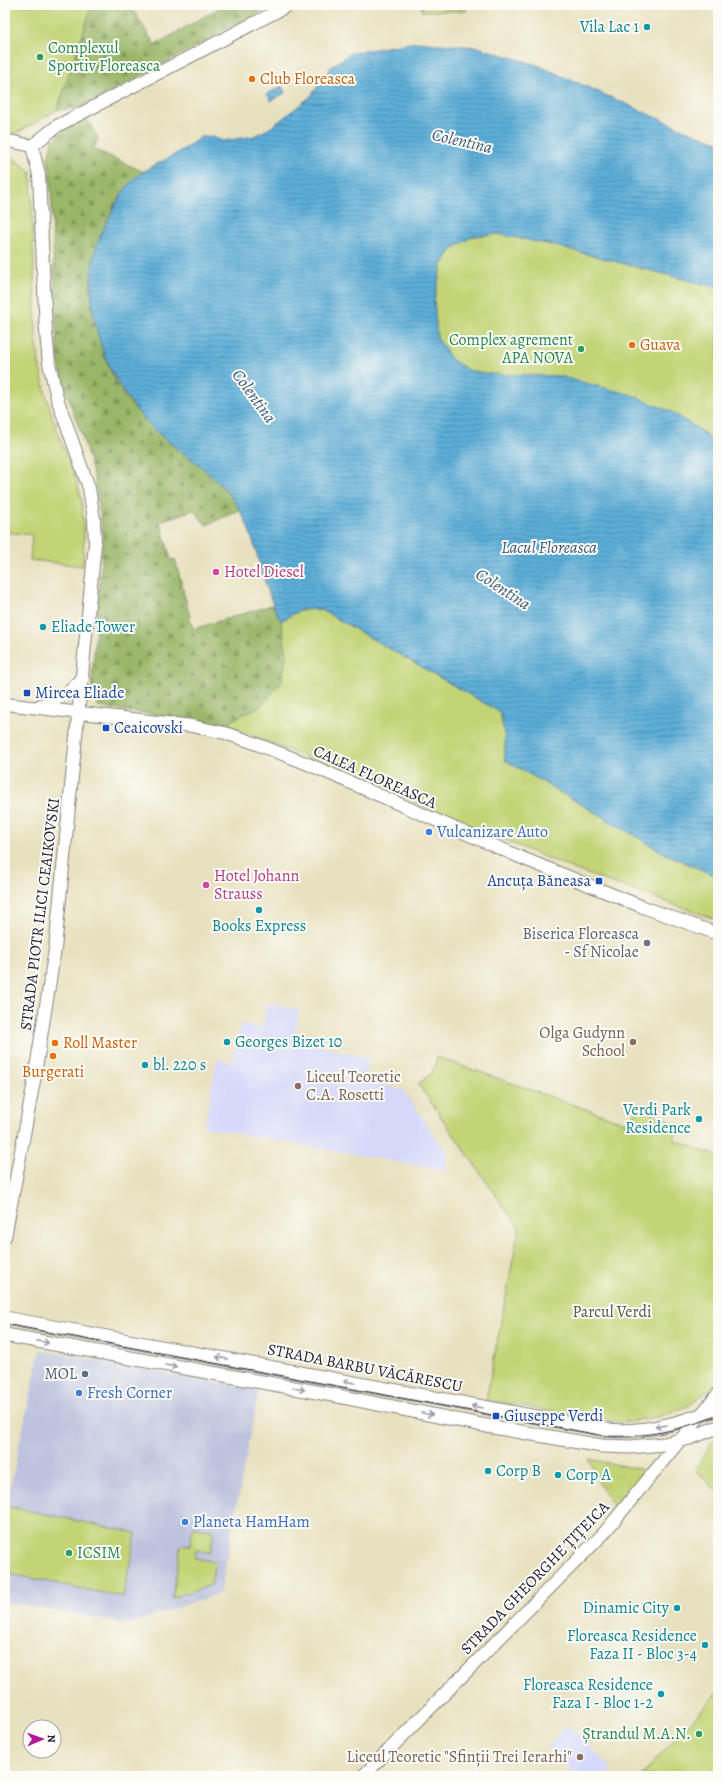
<svg xmlns="http://www.w3.org/2000/svg" width="723" height="1781" viewBox="0 0 723 1781" font-family="Alegreya,serif">
	<style>
		.built { fill: #d5d8f9 }
		.industrial { fill: #bdc3de }
		.grass { fill: url(#grass-tufts); stroke: #727b59 }
		.forest { fill: url(#forest-firs); stroke: #5e6c52 }
		.green { fill: #c3d477; stroke: #727b59 }
		.water { fill: url(#water-rules); stroke: #40688a }
		.lines { fill: none; stroke-linecap: round; stroke-linejoin: round }
		.secondary-casing { stroke: #85827d; stroke-width: 14 }
		.primary-casing { stroke: #85827d; stroke-width: 15 }
		.secondary { stroke: #fff; stroke-width: 12 }
		.primary { stroke: #fff; stroke-width: 13 }
		.tram { stroke: #22223b; stroke-width: 1 }
		.oneway { stroke: #9c9ca7 }
		.culture-dot { fill: #0f9aa8; stroke: #fdfcf7; stroke-width: 1.5 }
		.leisure-dot { fill: #2e9e5b; stroke: #fdfcf7; stroke-width: 1.5 }
		.food-dot { fill: #e8710a; stroke: #fdfcf7; stroke-width: 1.5 }
		.hotel-dot { fill: #d1479c; stroke: #fdfcf7; stroke-width: 1.5 }
		.transit-dot { fill: #1a4fb4; stroke: #fdfcf7; stroke-width: 1.5 }
		.shop-dot { fill: #3f7fe0; stroke: #fdfcf7; stroke-width: 1.5 }
		.worship-dot { fill: #6b7280; stroke: #fdfcf7; stroke-width: 1.5 }
		.education-dot { fill: #8d6e63; stroke: #fdfcf7; stroke-width: 1.5 }
		.service-dot { fill: #5c6f8a; stroke: #fdfcf7; stroke-width: 1.5 }
		.labels { text-anchor: middle; dominant-baseline: central; stroke-width: 4; stroke-linejoin: round; paint-order: stroke }
		.culture-label { font-size: 16px; fill: #0d838f; stroke: #fdfcf7; text-anchor: end }
		.leisure-label { font-size: 16px; fill: #27864d; stroke: #fdfcf7; text-anchor: start }
		.food-label { font-size: 16px; fill: #c56008; stroke: #fdfcf7; text-anchor: start }
		.hotel-label { font-size: 16px; fill: #b23c85; stroke: #fdfcf7; text-anchor: start }
		.transit-label { font-size: 16px; fill: #164399; stroke: #fdfcf7; text-anchor: start }
		.street-label { font-size: 16px; fill: #22223b; stroke: #fdfcf7 }
		.shop-label { font-size: 16px; fill: #366cbe; stroke: #fdfcf7; text-anchor: start }
		.worship-label { font-size: 16px; fill: #5b616d; stroke: #fdfcf7; text-anchor: end }
		.education-label { font-size: 16px; fill: #785e54; stroke: #fdfcf7; text-anchor: end }
		.park-label { font-size: 16px; fill: #52574d; stroke: #fdfcf7 }
		.service-label { font-size: 16px; fill: #4e5e75; stroke: #fdfcf7; text-anchor: end }
		.water-label { font-size: 17px; font-style: italic; fill: #3a5a7a; stroke: #fdfcf7 }
	</style>
	<defs>
		<pattern id="grass-tufts" width="24" height="20" patternUnits="userSpaceOnUse"><rect width="24" height="20" fill="#c3d477"/><path d="M3 7l-1-3M5 7V3M7 7l1-3M15 17l-1-3M17 17v-4M19 17l1-3" fill="none" stroke="#a7b668"/></pattern>
		<pattern id="forest-firs" width="22" height="20" patternUnits="userSpaceOnUse"><rect width="22" height="20" fill="#9ab668"/><path d="M5 1l3.5 6h-7zM16 11l3.5 6h-7z" fill="#7d9457"/></pattern>
		<pattern id="water-rules" width="6" height="5" patternUnits="userSpaceOnUse"><rect width="6" height="5" fill="#5daed8"/><path d="M0 2.5h6" fill="none" stroke="#4c8db0"/></pattern>
	</defs>
	<rect width="100%" height="100%" fill="#fdfcf7"/>
	<filter id="ink" filterUnits="userSpaceOnUse"><feTurbulence type="fractalNoise" baseFrequency=".025" numOctaves="2"/><feDisplacementMap in="SourceGraphic" scale="8" xChannelSelector="R" yChannelSelector="G"/><feConvolveMatrix kernelMatrix="1 2 1 2 8 2 1 2 1" color-interpolation-filters="sRGB"/></filter>
	<filter id="wash" filterUnits="userSpaceOnUse"><feTurbulence type="fractalNoise" baseFrequency=".012" numOctaves="4" result="noise"/><feDisplacementMap in="SourceGraphic" scale="16" xChannelSelector="R" yChannelSelector="G"/><feGaussianBlur stdDeviation="0.9" result="paint"/><feColorMatrix in="noise" values="0 0 0 0 0 0 0 0 0 0 0 0 0 0 0 0 0 1.4 0 .05"/><feComposite in="paint" operator="in"/></filter>
	<g filter="url(#wash)">
		<rect width="100%" height="100%" fill="#e8e1bf"/>
		<!-- built -->
		<g class="built">
			<path d="M 267,1002 L 299,1010 L 294,1040 L 369,1058 L 365,1082 L 403,1090 L 448,1154 L 445,1171 L 204,1127 L 217,1059 L 232,1062 L 241,1024 L 262,1028 Z"/>
			<path d="M 568,1725 L 612,1768 L 604,1776 L 577,1776 L 547,1747 Z"/>
		</g>
		<!-- industrial -->
		<path class="industrial" d="M 40,1350 L 259,1390 L 220,1593 L 129,1624 L 5,1602 L 5,1510 Z"/>
		<!-- grass -->
		<path class="grass" d="M 589,1459 L 649,1471 L 617,1511 L 600,1485 Z"/>
		<!-- forest -->
		<g class="forest">
			<path d="M 92,5 L 130,5 L 155,45 L 224,5 L 273,5 L 81,108 L 57,110 Z"/>
			<path d="M 85,116 L 98,138 L 94,149 L 144,172 C 118,191 103,223 96,253 C 95,261 92,269 91,277 C 90,321 106,380 138,412 C 171,446 214,470 240,510 L 206,525 L 194,510 L 160,521 L 171,560 L 175,559 L 193,629 L 272,605 L 281,621 L 287,654 L 282,681 L 262,705 L 225,724 L 99,707 L 91,692 L 103,536 L 101,519 L 95,481 L 82,435 L 73,412 L 59,365 L 57,343 L 51,189 L 48,158 L 52,142 L 67,127 Z"/>
		</g>
		<!-- green -->
		<g class="green">
			<path d="M 5,5 L 92,5 L 57,110 L 15,134 L 5,132 Z"/>
			<rect x="422" y="5" width="44" height="6"/>
			<path d="M 5,154 L 8,154 L 31,172 L 36,334 L 39,364 L 47,399 L 60,439 L 76,479 L 82,501 L 84,533 L 83,566 L 30,560 L 32,535 L 5,532 Z"/>
			<path d="M 498,234 L 552,245 L 718,288 L 718,455 L 707,435 L 670,411 L 559,376 L 488,374 L 468,370 L 452,360 L 437,338 L 434,300 L 442,265 L 452,249 L 473,236 Z"/>
			<path d="M 320,609 L 500,712 L 505,738 L 505,760 L 666,854 L 718,877 L 718,920 L 576,870 L 225,724 L 262,705 L 282,681 L 287,654 L 281,621 L 300,610 Z"/>
			<path d="M 437,1057 L 631,1125 L 637,1108 L 680,1125 L 674,1140 L 718,1156 L 718,1382 L 690,1405 L 675,1411 L 657,1417 L 623,1422 L 616,1422 L 486,1400 L 519,1228 L 418,1084 L 432,1073 Z"/>
			<path d="M 718,1439 L 718,1492 L 695,1470 L 712,1442 Z"/>
			<path d="M 6,1506 L 136,1533 L 123,1597 L 5,1573 Z"/>
			<path d="M 193,1527 L 214,1531 L 210,1553 L 196,1550 L 195,1558 L 215,1562 L 211,1585 L 172,1598 L 181,1545 L 190,1546 Z"/>
			<path d="M 718,1692 L 718,1776 L 641,1776 Z"/>
		</g>
		<!-- water -->
		<g class="water">
			<path d="M 416,42 L 477,47 L 537,65 L 685,130 L 718,142 L 718,288 L 552,245 L 498,234 L 473,236 L 452,249 L 442,265 L 434,300 L 437,338 L 452,360 L 468,370 L 488,374 L 559,376 L 632,395 L 670,411 L 707,435 L 718,455 L 718,877 L 666,854 L 505,760 L 505,738 L 500,712 L 320,609 L 300,610 L 281,621 C 259,583 259,535 232,498 C 210,466 173,451 147,422 C 106,378 83,316 94,256 C 97,242 103,229 110,217 C 116,204 122,191 132,181 C 142,170 158,164 170,157 C 181,151 191,144 201,137 L 210,136 L 223,141 L 254,136 L 270,128 L 310,97 L 332,66 L 351,53 Z"/>
			<path d="M 282,86 L 285,93 L 271,101 L 267,94 Z"/>
		</g>
	</g>
	<g filter="url(#ink)">
		<g class="lines">
			<defs>
				<g id="secondary">
					<path d="M 5,140 L 32,146"/>
					<path d="M 32,146 L 57,126 L 289,5"/>
					<path d="M 5,704 L 192,726 L 225,733 L 249,741 L 308,764 L 522,858 L 643,907 L 718,934"/>
					<path d="M 39,706 L 65,695 L 83,678"/>
					<path d="M 5,1237 L 34,1081 L 55,949 L 95,544 L 94,519 L 89,488 L 57,398 L 49,363 L 46,333 L 39,175 L 32,146"/>
					<path d="M 363,1776 L 604,1533 L 718,1394"/>
				</g>
				<g id="primary">
					<path d="M 5,1318 L 607,1430 C 645,1434 683,1422 718,1409"/>
					<path d="M 5,1335 L 338,1396 L 487,1426 L 602,1446 L 630,1447 L 664,1444 L 690,1438 L 718,1427"/>
				</g>
			</defs>
			<!-- secondary casing -->
			<use href="#secondary" class="secondary-casing"/>
			<!-- primary casing -->
			<use href="#primary" class="primary-casing"/>
			<!-- secondary -->
			<use href="#secondary" class="secondary"/>
			<!-- primary -->
			<use href="#primary" class="primary"/>
			<!-- tram -->
			<path class="tram" d="M 5,1324 L 605,1436 C 644,1438 682,1430 718,1415"/>
		</g>
		<!-- one-way arrows -->
		<defs><path id="oneway-shaft" d="M-6 0H5M1.5-3L5.5 0L1.5 3" fill="none" stroke-width="1.6" stroke-linecap="round" stroke-linejoin="round"/></defs>
		<g class="oneway">
			<use href="#oneway-shaft" transform="translate(43 1342) rotate(11)"/>
			<use href="#oneway-shaft" transform="translate(222 1358) rotate(-169)"/>
			<use href="#oneway-shaft" transform="translate(171 1366) rotate(10)"/>
			<use href="#oneway-shaft" transform="translate(349 1382) rotate(-169)"/>
			<use href="#oneway-shaft" transform="translate(299 1389) rotate(10)"/>
			<use href="#oneway-shaft" transform="translate(477 1407) rotate(-170)"/>
			<use href="#oneway-shaft" transform="translate(427 1414) rotate(12)"/>
			<use href="#oneway-shaft" transform="translate(661 1426) rotate(170)"/>
		</g>
	</g>
	<!-- markers -->
	<g class="culture-dot">
		<circle cx="647" cy="27" r="4"/>
		<circle cx="43" cy="627" r="4"/>
		<circle cx="259" cy="910" r="4"/>
		<circle cx="227" cy="1042" r="4"/>
		<circle cx="145" cy="1065" r="4"/>
		<circle cx="699" cy="1119" r="4"/>
		<circle cx="488" cy="1471" r="4"/>
		<circle cx="558" cy="1475" r="4"/>
		<circle cx="677" cy="1608" r="4"/>
		<circle cx="705" cy="1645" r="4"/>
		<circle cx="661" cy="1694" r="4"/>
	</g>
	<g class="leisure-dot">
		<circle cx="40" cy="57" r="4"/>
		<circle cx="581" cy="349" r="4"/>
		<circle cx="69" cy="1553" r="4"/>
		<circle cx="699" cy="1734" r="4"/>
	</g>
	<g class="food-dot">
		<circle cx="252" cy="79" r="4"/>
		<circle cx="632" cy="345" r="4"/>
		<circle cx="55" cy="1043" r="4"/>
		<circle cx="53" cy="1056" r="4"/>
	</g>
	<g class="hotel-dot">
		<circle cx="216" cy="572" r="4"/>
		<circle cx="206" cy="885" r="4"/>
	</g>
	<g class="transit-dot">
		<rect x="23" y="689" width="8" height="8" rx="2"/>
		<rect x="102" y="724" width="8" height="8" rx="2"/>
		<rect x="595" y="877" width="8" height="8" rx="2"/>
		<rect x="492" y="1412" width="8" height="8" rx="2"/>
	</g>
	<g class="shop-dot">
		<circle cx="429" cy="832" r="4"/>
		<circle cx="79" cy="1393" r="4"/>
		<circle cx="185" cy="1522" r="4"/>
	</g>
	<circle class="worship-dot" cx="647" cy="943" r="4"/>
	<g class="education-dot">
		<circle cx="633" cy="1042" r="4"/>
		<circle cx="298" cy="1086" r="4"/>
		<circle cx="580" cy="1757" r="4"/>
	</g>
	<circle class="service-dot" cx="85" cy="1374" r="4"/>
	<g class="labels">
		<!-- culture labels -->
		<g class="culture-label">
			<text x="639" y="27">Vila Lac 1</text>
			<text x="51" y="627" text-anchor="start">Eliade Tower</text>
			<text x="259" y="926" text-anchor="middle">Books Express</text>
			<text x="235" y="1042" text-anchor="start">Georges Bizet 10</text>
			<text x="153" y="1065" text-anchor="start">bl. 220 s</text>
			<text x="691" y="1110">Verdi Park<tspan x="691" dy="18">Residence</tspan></text>
			<text x="496" y="1471" text-anchor="start">Corp B</text>
			<text x="566" y="1475" text-anchor="start">Corp A</text>
			<text x="669" y="1608">Dinamic City</text>
			<text x="697" y="1636">Floreasca Residence<tspan x="697" dy="18">Faza II - Bloc 3-4</tspan></text>
			<text x="653" y="1685">Floreasca Residence<tspan x="653" dy="18">Faza I - Bloc 1-2</tspan></text>
		</g>
		<!-- leisure labels -->
		<g class="leisure-label">
			<text x="48" y="48">Complexul<tspan x="48" dy="18">Sportiv Floreasca</tspan></text>
			<text x="573" y="340" text-anchor="end">Complex agrement<tspan x="573" dy="18">APA NOVA</tspan></text>
			<text x="77" y="1553">ICSIM</text>
			<text x="691" y="1734" text-anchor="end">Ștrandul M.A.N.</text>
		</g>
		<!-- food labels -->
		<g class="food-label">
			<text x="260" y="79">Club Floreasca</text>
			<text x="640" y="345">Guava</text>
			<text x="63" y="1043">Roll Master</text>
			<text x="53" y="1072" text-anchor="middle">Burgerati</text>
		</g>
		<!-- hotel labels -->
		<g class="hotel-label">
			<text x="224" y="572">Hotel Diesel</text>
			<text x="214" y="876">Hotel Johann<tspan x="214" dy="18">Strauss</tspan></text>
		</g>
		<!-- transit labels -->
		<g class="transit-label">
			<text x="35" y="693">Mircea Eliade</text>
			<text x="114" y="728">Ceaicovski</text>
			<text x="591" y="881" text-anchor="end">Ancuța Băneasa</text>
			<text x="504" y="1416">Giuseppe Verdi</text>
		</g>
		<!-- street labels -->
		<g class="street-label">
			<text transform="translate(375 777) rotate(24)">CALEA FLOREASCA</text>
			<text transform="translate(40 914) rotate(-83)">STRADA PIOTR ILICI CEAIKOVSKI</text>
			<text transform="translate(365 1368) rotate(11)">STRADA BARBU VĂCĂRESCU</text>
			<text transform="translate(535 1578) rotate(-46)">STRADA GHEORGHE ȚIȚEICA</text>
		</g>
		<!-- shop labels -->
		<g class="shop-label">
			<text x="437" y="832">Vulcanizare Auto</text>
			<text x="87" y="1393">Fresh Corner</text>
			<text x="193" y="1522">Planeta HamHam</text>
		</g>
		<!-- worship labels -->
		<g class="worship-label">
			<text x="639" y="934">Biserica Floreasca<tspan x="639" dy="18">- Sf Nicolae</tspan></text>
		</g>
		<!-- education labels -->
		<g class="education-label">
			<text x="625" y="1033">Olga Gudynn<tspan x="625" dy="18">School</tspan></text>
			<text x="306" y="1077" text-anchor="start">Liceul Teoretic<tspan x="306" dy="18">C.A. Rosetti</tspan></text>
			<text x="572" y="1757">Liceul Teoretic "Sfinții Trei Ierarhi"</text>
		</g>
		<!-- park labels -->
		<g class="park-label">
			<text x="612" y="1312">Parcul Verdi</text>
		</g>
		<!-- service labels -->
		<g class="service-label">
			<text x="77" y="1374">MOL</text>
		</g>
		<!-- water labels -->
		<g class="water-label">
			<text transform="translate(462 141) rotate(13)">Colentina</text>
			<text transform="translate(254 396) rotate(54)">Colentina</text>
			<text x="549" y="547">Lacul Floreasca</text>
			<text transform="translate(503 589) rotate(33)">Colentina</text>
		</g>
	</g>
	<!-- margin -->
	<rect width="723" height="1781" fill="none" stroke="#fdfcf7" stroke-width="20"/>
	<!-- north arrow -->
	<g transform="translate(42 1739) rotate(88)"><circle r="19" fill="#fdfcf7" stroke="#a5a5ac"/>
	<path d="M0-3L7 15L0 10L-7 15Z" fill="#b5179e"/>
	<text y="-6" font-size="11" font-weight="bold" text-anchor="middle" fill="#22223b">N</text>
	</g>
</svg>
